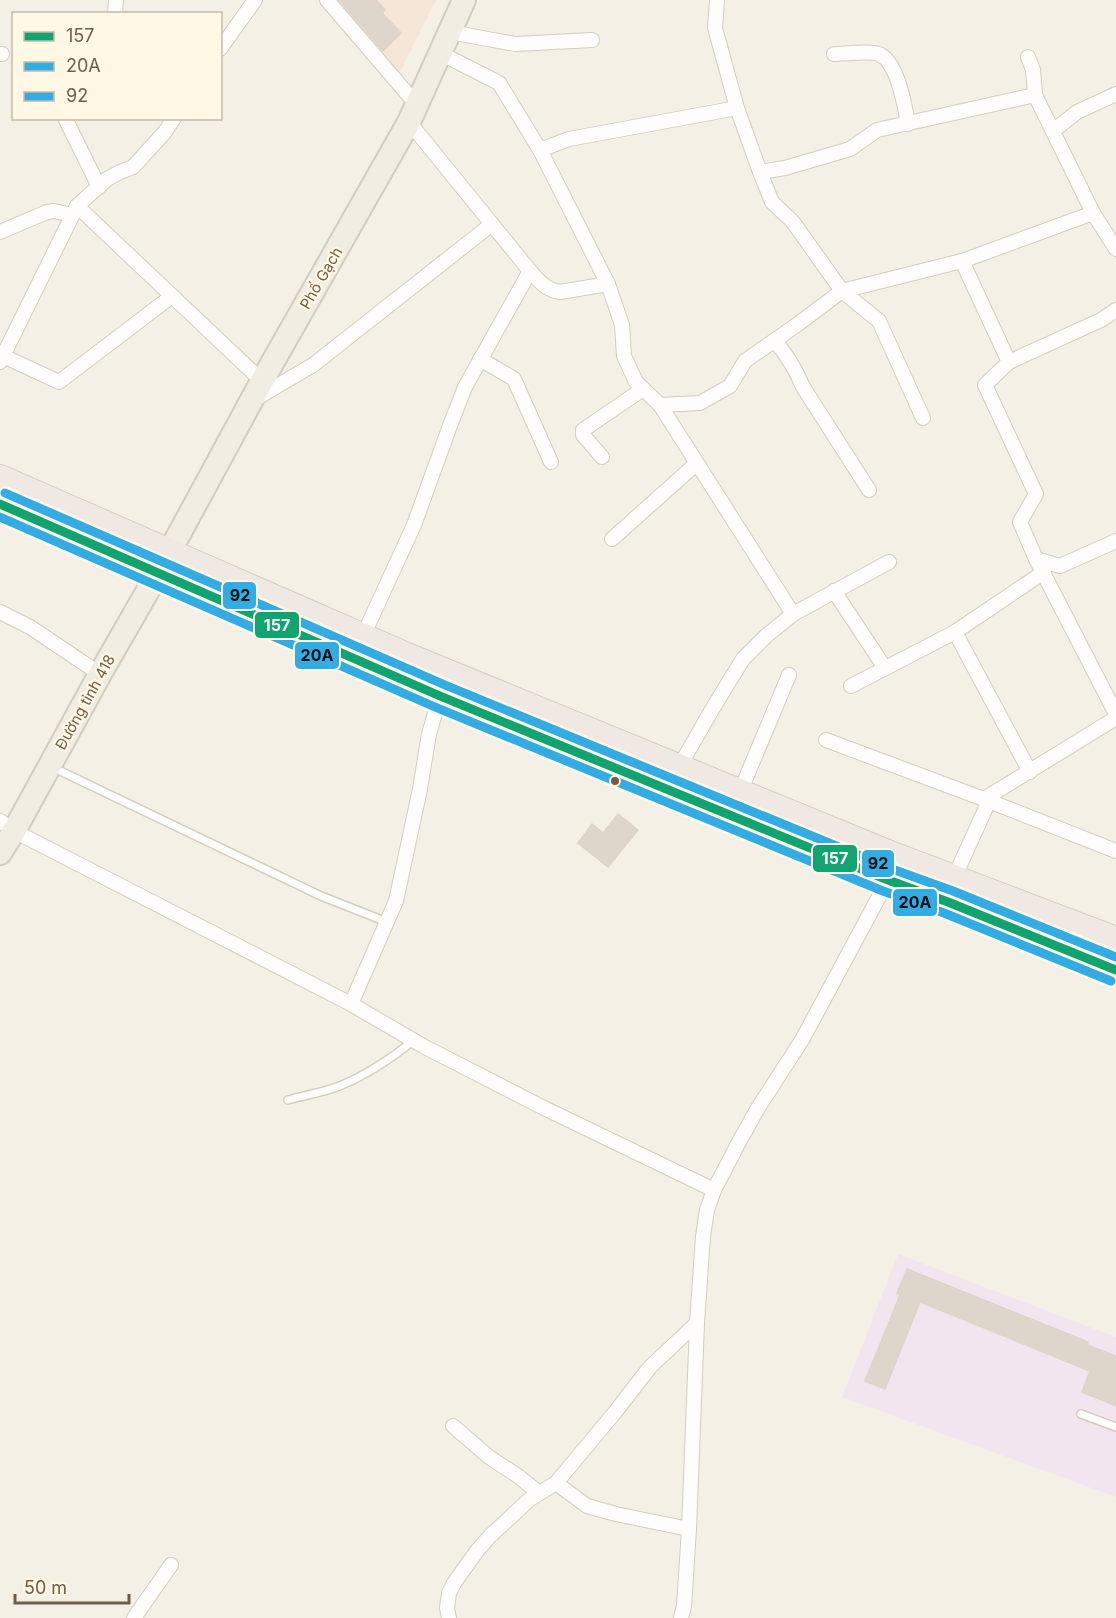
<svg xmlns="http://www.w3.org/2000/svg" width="1116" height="1618" viewBox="0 0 1116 1618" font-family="Inter,sans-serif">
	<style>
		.commercial { fill: #f6e6d8 }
		.education { fill: #f3e5ef }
		.building { fill: #dfd6cb; stroke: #ded4c8; stroke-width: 1.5 }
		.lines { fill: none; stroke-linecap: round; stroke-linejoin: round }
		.lane-casing { stroke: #d4ccc1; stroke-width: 10 }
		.street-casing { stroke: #d4ccc1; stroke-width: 16 }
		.primary-casing { stroke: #d4ccc3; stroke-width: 26 }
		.highway-casing { stroke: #d4ccc3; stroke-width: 28 }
		.lane { stroke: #fefdfb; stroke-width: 7 }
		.street { stroke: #fefdfb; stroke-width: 14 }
		.primary { stroke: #f2ede2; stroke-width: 22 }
		.highway { stroke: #f0e8e2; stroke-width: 26 }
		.bus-1-casing { stroke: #fff8e5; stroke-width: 14 }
		.bus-2-casing { stroke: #fff8e5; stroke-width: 14 }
		.bus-3-casing { stroke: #fff8e5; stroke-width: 14 }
		.bus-1 { stroke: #11a471; stroke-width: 9 }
		.bus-2 { stroke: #32ace3; stroke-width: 9 }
		.bus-3 { stroke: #32ace3; stroke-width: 9 }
		.bus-dot { fill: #725c47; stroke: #fff8e5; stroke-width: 2 }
		.labels { text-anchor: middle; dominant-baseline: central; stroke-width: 4.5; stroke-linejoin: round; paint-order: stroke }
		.street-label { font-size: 15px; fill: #725c47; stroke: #fff8e5 }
		.line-badge { stroke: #fff8e5; stroke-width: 2 }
		.badge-label { font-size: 16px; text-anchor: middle; font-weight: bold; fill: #fff }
		.pale-badge-label { font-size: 16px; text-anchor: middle; font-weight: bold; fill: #111 }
	</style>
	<rect width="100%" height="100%" fill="#f5f0e5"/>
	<!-- commercial -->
	<path class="commercial" d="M 334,0 L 436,0 L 399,74 Z"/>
	<!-- education -->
	<path class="education" d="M 898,1254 L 1116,1337 L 1116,1497 L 842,1397 Z"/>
	<!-- building -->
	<g class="building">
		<path d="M 339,0 L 376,0 L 385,10 L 382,13 L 401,33 L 383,51 Z"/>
		<path d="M 618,814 L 638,830 L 608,867 L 578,843 L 592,824 L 603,833 Z"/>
		<path d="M 907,1269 L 1088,1342 L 1087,1345 L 1116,1356 L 1116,1406 L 1082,1392 L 1090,1371 L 920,1302 L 885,1389 L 865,1381 L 900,1295 L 897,1293 Z"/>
	</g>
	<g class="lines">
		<defs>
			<g id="lane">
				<path d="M 52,767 L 321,896 L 387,922"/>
				<path d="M 288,1100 C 306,1095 326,1092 342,1085 C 368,1074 392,1058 414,1040"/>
				<path d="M 1081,1414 L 1116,1427"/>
			</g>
			<g id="street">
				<path d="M 327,0 L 417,105"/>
				<path d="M 717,0 L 715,28 L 737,108 L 760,172 L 772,202 L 793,222 L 842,291 L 962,261 L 1093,213"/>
				<path d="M 115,14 L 116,0"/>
				<path d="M 450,32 L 515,44 L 592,40"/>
				<path d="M 220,49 L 255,0"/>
				<path d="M 440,53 L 499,83 L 540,150 L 608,284 L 622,325 L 624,356 L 636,382 L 660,405 L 793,614"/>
				<path d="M 0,54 L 2,54"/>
				<path d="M 834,54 C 845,54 873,50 881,55 C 898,65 905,106 908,124"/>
				<path d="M 1028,57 L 1033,70 L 1035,95 L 1093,213 L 1116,249"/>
				<path d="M 65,118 L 99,187"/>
				<path d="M 409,122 L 530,271 C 539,281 546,290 560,292 L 608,284"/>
				<path d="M 1053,131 L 1077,112 L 1116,94"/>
				<path d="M 540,150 L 569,139 L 737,108"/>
				<path d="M 760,172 L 785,168 L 850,149 L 877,130 L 1035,95"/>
				<path d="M 77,206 L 262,381"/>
				<path d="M 0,232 L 47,212 L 54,211 L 72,215"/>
				<path d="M 962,261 L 1009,362 L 985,385 L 1036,494 L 1020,522 L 1036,559 L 1116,714"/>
				<path d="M 775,341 C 787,355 796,370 803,387 L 869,490"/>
				<path d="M 3,356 L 59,382 L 172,296"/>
				<path d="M 480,359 L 514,379 L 551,462"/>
				<path d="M 0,362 L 77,206 L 107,179 L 120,172 L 133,167 L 165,132 L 174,118"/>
				<path d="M 1009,362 L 1101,320 L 1116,310"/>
				<path d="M 255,399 L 313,365 L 492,224"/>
				<path d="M 660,405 L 700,403 L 730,386 L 745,361 L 798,324 L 842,291 L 879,321 L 923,418"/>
				<path d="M 602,457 L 583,435 L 583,430 L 643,389"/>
				<path d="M 612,539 L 696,464"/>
				<path d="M 1036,559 L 1060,566 L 1116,541"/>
				<path d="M 834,591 L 885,668"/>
				<path d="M 0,612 L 30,627 L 100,674"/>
				<path d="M 363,636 L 414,525 L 451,423 L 465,387 L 530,271"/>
				<path d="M 851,686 L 955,632"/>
				<path d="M 826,740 L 989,801 L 1116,851"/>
				<path d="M 679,767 L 713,708 L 743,659 L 766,636 L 793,614 L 889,562"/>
				<path d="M 1030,772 L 955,632 L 1044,572"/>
				<path d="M 740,792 L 789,675"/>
				<path d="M 984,799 L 1116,718"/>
				<path d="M 0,821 L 14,831 L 351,1004 L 396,901 L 420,789 L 429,734 L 440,696"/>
				<path d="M 954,878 L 989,801"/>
				<path d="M 351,1004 L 423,1046 L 542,1107 L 714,1190"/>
				<path d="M 453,1426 L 489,1457 L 518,1476 L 539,1493"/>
				<path d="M 556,1483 L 587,1506 L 616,1514 L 689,1529"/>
				<path d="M 134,1618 L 171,1565"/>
				<path d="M 449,1618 L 447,1608 L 449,1593 L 454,1583 L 477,1551 L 490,1536 L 530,1499 L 556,1483 L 616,1411 L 650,1367 L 697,1323"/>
				<path d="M 681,1618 L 684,1606 L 689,1529 L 697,1323 L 703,1236 L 707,1210 L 714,1190 L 739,1142 L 758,1108 L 802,1040 L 888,880"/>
			</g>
			<path id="primary" d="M 0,853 L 14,831 L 100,674 L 158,573 L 262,381 L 409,122 L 464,0"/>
			<g id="highway">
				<path d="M 0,478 L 407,656 L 890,854 L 1116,940"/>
				<path d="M 0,504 L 440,696 L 888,880 L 948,902 L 1116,970"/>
			</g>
		</defs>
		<!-- lane casing -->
		<use href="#lane" class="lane-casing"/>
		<!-- street casing -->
		<use href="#street" class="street-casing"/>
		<!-- primary casing -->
		<use href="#primary" class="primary-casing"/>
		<!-- highway casing -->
		<use href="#highway" class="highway-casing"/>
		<!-- lane -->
		<use href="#lane" class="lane"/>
		<!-- street -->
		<use href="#street" class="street"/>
		<!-- primary -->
		<use href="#primary" class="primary"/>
		<!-- highway -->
		<use href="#highway" class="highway"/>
		<defs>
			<path id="bus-1" d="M 0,504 L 440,696 L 888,880 L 948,902 L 1116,970"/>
			<path id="bus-2" d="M 0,517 L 435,707 L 883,891 L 944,913 L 1111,981"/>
			<path id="bus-3" d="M 5,493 L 445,685 L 892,869 L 953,891 L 1116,957"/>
		</defs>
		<!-- bus-1 casing -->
		<use href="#bus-1" class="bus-1-casing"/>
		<!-- bus-2 casing -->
		<use href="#bus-2" class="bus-2-casing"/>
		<!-- bus-3 casing -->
		<use href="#bus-3" class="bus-3-casing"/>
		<!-- bus-1 -->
		<use href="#bus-1" class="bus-1"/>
		<!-- bus-2 -->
		<use href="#bus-2" class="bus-2"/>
		<!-- bus-3 -->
		<use href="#bus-3" class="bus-3"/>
	</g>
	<!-- markers -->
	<circle class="bus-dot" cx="615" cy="781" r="5"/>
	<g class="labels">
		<!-- street labels -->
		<g class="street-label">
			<text transform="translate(321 278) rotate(-60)">Phố Gạch</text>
			<text transform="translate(85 702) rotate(-61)">Đường tỉnh 418</text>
		</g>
	</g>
	<g class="line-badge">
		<rect x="222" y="581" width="35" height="29" rx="6" fill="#32ace3"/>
		<rect x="254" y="611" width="46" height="28" rx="6" fill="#11a471"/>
		<rect x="294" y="641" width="46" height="29" rx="6" fill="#32ace3"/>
		<rect x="812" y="844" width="46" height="29" rx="6" fill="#11a471"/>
		<rect x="861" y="849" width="34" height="29" rx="6" fill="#32ace3"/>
		<rect x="892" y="888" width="46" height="29" rx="6" fill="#32ace3"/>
	</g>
	<g class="badge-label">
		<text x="277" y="631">157</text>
		<text x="835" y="864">157</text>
	</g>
	<g class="pale-badge-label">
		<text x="240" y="601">92</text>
		<text x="317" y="661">20A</text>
		<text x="878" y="869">92</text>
		<text x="915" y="908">20A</text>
	</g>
	<!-- legend -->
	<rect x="12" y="12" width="210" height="108" fill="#fff8e5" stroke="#c7baa6" stroke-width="1.5"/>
	<rect x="24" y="32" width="30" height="9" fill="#11a471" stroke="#c7baa6" stroke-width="1.5"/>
	<text x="66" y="42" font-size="18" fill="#725c47">157</text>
	<rect x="24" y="62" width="30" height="9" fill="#32ace3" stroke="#c7baa6" stroke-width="1.5"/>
	<text x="66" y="72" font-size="18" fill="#725c47">20A</text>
	<rect x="24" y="92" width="30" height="9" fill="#32ace3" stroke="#c7baa6" stroke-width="1.5"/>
	<text x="66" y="102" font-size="18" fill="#725c47">92</text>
	<!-- scale -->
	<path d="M15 1594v9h114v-9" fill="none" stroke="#725c47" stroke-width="3"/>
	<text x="24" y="1594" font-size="18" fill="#725c47" stroke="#fff8e5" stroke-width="4.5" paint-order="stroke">50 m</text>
</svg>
